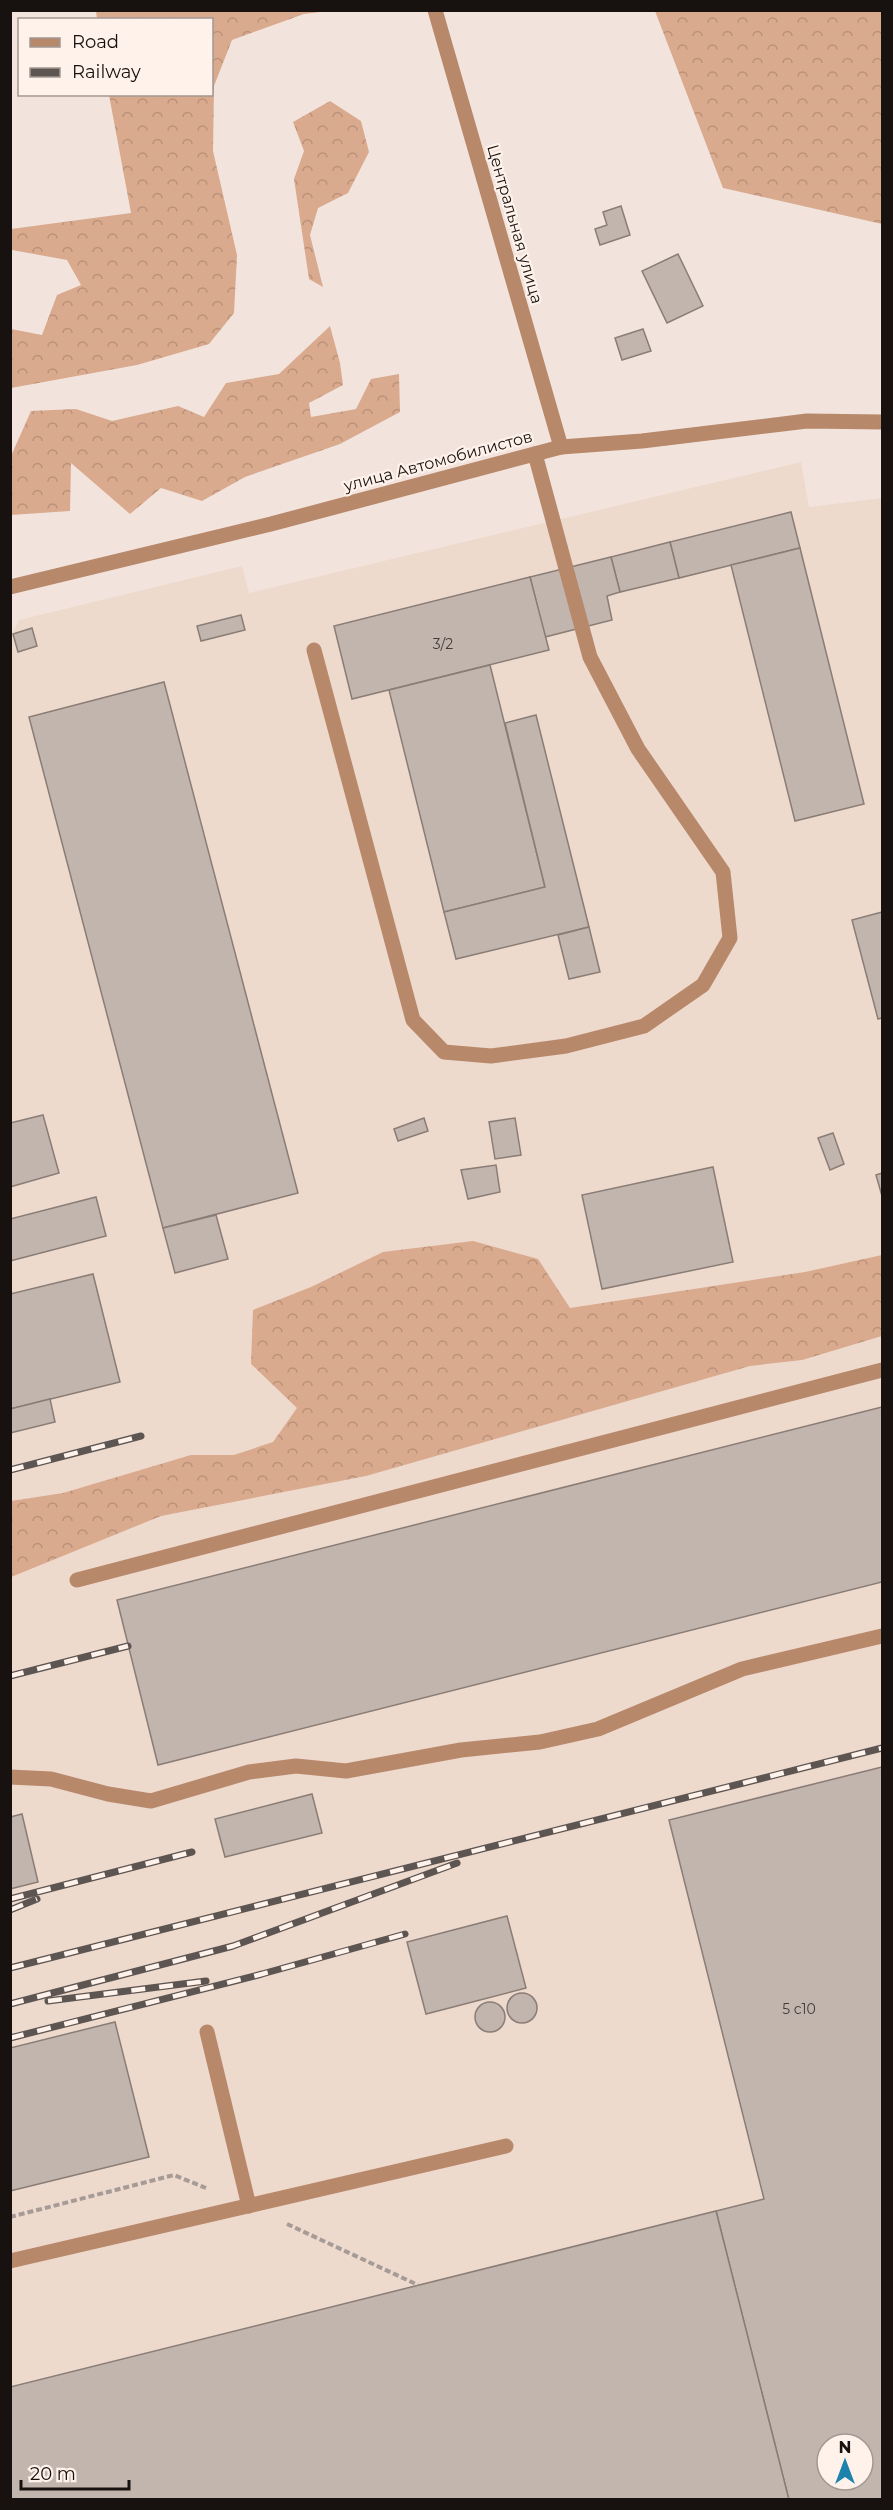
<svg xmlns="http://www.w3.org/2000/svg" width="893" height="2510" viewBox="0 0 893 2510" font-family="Montserrat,sans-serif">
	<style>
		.built { fill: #eed9cd; fill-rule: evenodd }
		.forest { fill: url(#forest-crowns) }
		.building { fill: #c2b5ae; stroke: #897d76; stroke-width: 1.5; fill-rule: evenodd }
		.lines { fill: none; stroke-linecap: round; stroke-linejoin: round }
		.path { stroke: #a69b96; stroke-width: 4; stroke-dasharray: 6 3; stroke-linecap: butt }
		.minor { stroke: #b8886b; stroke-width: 15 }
		.rail-casing { stroke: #5d5552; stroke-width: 7 }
		.rail { stroke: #fff2ea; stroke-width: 4.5; stroke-dasharray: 14; stroke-linecap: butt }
		.labels { text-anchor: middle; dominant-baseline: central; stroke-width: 4.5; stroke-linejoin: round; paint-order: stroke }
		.number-label { font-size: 14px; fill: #423b38 }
		.street-label { font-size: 16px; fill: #171210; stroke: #fff2ea }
	</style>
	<defs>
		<pattern id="forest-crowns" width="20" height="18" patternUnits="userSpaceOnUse" patternTransform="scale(1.5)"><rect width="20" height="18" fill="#d9aa8e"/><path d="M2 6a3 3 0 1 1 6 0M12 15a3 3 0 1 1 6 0" fill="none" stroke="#ba9179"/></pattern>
	</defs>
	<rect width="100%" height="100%" fill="#f2e4dd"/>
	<!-- built -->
	<path class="built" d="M 801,462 L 809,507 L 882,498 L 882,2499 L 11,2500 L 11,635 L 19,620 L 242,566 L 249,593 ZM 827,2444 L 863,2444 L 863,2480 L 827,2480 Z"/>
	<!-- forest -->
	<g class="forest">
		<path d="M 96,11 L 329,11 L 304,14 L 232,40 L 214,86 L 213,151 L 237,255 L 234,313 L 209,344 L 137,365 L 11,388 L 11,329 L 42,335 L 57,295 L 81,285 L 67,260 L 12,250 L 11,229 L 131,213 L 109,95 L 212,94 L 212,20 L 97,19 Z"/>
		<path d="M 655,11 L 882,11 L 882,224 L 723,188 Z"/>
		<path d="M 330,101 L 361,121 L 369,152 L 348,193 L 318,208 L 310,235 L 323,287 L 309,279 L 294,179 L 304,151 L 293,122 Z"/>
		<path d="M 330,326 L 340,363 L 343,385 L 309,403 L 311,417 L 356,409 L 371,379 L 399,374 L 400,412 L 340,444 L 245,477 L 202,501 L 161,488 L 130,514 L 71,463 L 70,511 L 11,515 L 11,456 L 31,411 L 76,409 L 112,421 L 178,406 L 204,417 L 226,383 L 279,374 Z"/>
		<path d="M 473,1241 L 538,1259 L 570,1308 L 805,1272 L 882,1255 L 882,1336 L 802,1360 L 750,1366 L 366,1476 L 161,1516 L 11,1577 L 11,1501 L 63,1493 L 191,1455 L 234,1455 L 273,1442 L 297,1408 L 251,1364 L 253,1310 L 311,1287 L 383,1252 Z"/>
	</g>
	<!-- building -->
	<g class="building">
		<path d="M 621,206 L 630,235 L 600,245 L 595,229 L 607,225 L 603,212 Z"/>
		<path d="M 678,254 L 703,306 L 667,323 L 642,271 Z"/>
		<path d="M 643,329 L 651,351 L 622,360 L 615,338 Z"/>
		<path d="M 791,512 L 800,548 L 679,578 L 670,542 Z"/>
		<path d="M 670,542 L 679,578 L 620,592 L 611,557 Z"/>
		<path d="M 800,548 L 864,804 L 795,821 L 731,565 Z"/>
		<path d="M 611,557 L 620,592 L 607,596 L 612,620 L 545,637 L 530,577 Z"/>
		<path d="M 530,577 L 549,650 L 352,699 L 334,626 Z"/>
		<path d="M 241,615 L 245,630 L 201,641 L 197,626 Z"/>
		<path d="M 32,628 L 37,646 L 18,652 L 13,634 Z"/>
		<path d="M 490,665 L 545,887 L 444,912 L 389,690 Z"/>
		<path d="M 164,682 L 298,1193 L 163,1228 L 29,717 Z"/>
		<path d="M 536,715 L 589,927 L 456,959 L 444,912 L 545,887 L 505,723 Z"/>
		<path d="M 882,912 L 882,1018 L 878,1019 L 852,920 Z"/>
		<path d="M 589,927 L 600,972 L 569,979 L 558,935 Z"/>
		<path d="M 43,1115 L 59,1173 L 10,1187 L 10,1123 Z"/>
		<path d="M 424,1118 L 428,1131 L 398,1141 L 394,1129 Z"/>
		<path d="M 515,1118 L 521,1155 L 495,1159 L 489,1122 Z"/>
		<path d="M 833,1133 L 844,1164 L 830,1170 L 818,1138 Z"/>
		<path d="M 496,1165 L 500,1192 L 468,1199 L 461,1170 Z"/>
		<path d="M 713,1167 L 733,1262 L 602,1289 L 582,1195 Z"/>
		<path d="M 882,1173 L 882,1196 L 876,1175 Z"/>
		<path d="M 96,1197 L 106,1236 L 10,1261 L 10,1219 Z"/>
		<path d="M 216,1215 L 228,1259 L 175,1273 L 163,1228 Z"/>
		<path d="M 93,1274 L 120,1382 L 10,1409 L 10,1294 Z"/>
		<path d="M 50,1399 L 55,1422 L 10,1433 L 10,1409 Z"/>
		<path d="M 882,1407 L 882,1582 L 158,1765 L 117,1600 Z"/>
		<path d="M 882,1767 L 882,2500 L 789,2500 L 716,2211 L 764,2199 L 669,1820 ZM 827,2444 L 863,2444 L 863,2480 L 827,2480 Z"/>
		<path d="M 312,1794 L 322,1833 L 225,1857 L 215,1819 Z"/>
		<path d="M 22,1814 L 38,1882 L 10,1889 L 10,1817 Z"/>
		<path d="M 507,1916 L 526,1988 L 426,2014 L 407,1942 Z"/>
		<circle cx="522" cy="2008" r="15"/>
		<circle cx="490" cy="2017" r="15"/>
		<path d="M 115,2022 L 149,2157 L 10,2191 L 10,2048 Z"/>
		<path d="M 716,2211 L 789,2500 L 10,2500 L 10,2387 Z"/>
	</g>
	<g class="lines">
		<!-- path -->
		<g class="path">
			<path d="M 10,2217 L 174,2175 L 206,2188"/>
			<path d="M 287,2224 L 418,2285"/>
		</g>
		<!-- minor -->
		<g class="minor">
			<path d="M 435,10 L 561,447"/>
			<path d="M 10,587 L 271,524 L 561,447 L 642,441 L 807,421 L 882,422"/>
			<path d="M 314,650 L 413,1020 L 444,1052 L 491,1056 L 566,1046 L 644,1026 L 703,985 L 730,938 L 723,872 L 638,749 L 590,657 L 535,454"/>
			<path d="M 77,1580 L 882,1370"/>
			<path d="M 10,1777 L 51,1779 L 108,1794 L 151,1801 L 249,1772 L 296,1766 L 346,1771 L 461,1750 L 540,1742 L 598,1729 L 742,1669 L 882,1636"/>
			<path d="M 207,2032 L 249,2206"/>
			<path d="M 10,2261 L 506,2146"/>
		</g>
		<defs>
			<g id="rail">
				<path d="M 10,1470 L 141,1436"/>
				<path d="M 10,1676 L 128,1646"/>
				<path d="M 10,1899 L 192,1852"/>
				<path d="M 10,1910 L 37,1899"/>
				<path d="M 10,1968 L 882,1748"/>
				<path d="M 48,2001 L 206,1981"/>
				<path d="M 10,2004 L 233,1946 L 457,1863"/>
				<path d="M 10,2038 L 262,1974 L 405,1934"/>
			</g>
		</defs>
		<!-- rail casing -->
		<use href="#rail" class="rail-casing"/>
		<!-- rail -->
		<use href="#rail" class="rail"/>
	</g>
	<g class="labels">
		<!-- number labels -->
		<g class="number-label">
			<text x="443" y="644">3/2</text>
			<text x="799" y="2009">5 с10</text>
		</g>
		<!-- street labels -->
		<g class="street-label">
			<text transform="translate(515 224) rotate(74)">Центральная улица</text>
			<text transform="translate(438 461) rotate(-15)">улица Автомобилистов</text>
		</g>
	</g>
	<!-- border -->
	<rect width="893" height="2510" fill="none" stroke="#171210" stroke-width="24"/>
	<!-- legend -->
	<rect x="18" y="18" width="195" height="78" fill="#fff2ea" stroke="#a29893" stroke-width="1.5"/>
	<rect x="30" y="38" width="30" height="9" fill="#b8886b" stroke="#a29893" stroke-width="1.5"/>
	<text x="72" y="48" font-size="18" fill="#171210">Road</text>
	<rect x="30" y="68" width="30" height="9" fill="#5d5552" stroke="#a29893" stroke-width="1.5"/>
	<text x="72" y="78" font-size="18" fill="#171210">Railway</text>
	<!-- north arrow -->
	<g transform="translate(845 2462)"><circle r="28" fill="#fff2ea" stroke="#a29893" stroke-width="1.5"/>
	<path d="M0-4.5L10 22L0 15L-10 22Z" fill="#1d83ad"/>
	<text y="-9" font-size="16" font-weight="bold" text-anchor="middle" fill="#171210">N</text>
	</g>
	<!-- scale -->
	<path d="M21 2480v9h108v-9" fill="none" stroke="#171210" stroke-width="3"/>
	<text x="30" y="2480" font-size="18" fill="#171210" stroke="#fff2ea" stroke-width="4.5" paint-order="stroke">20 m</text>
</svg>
